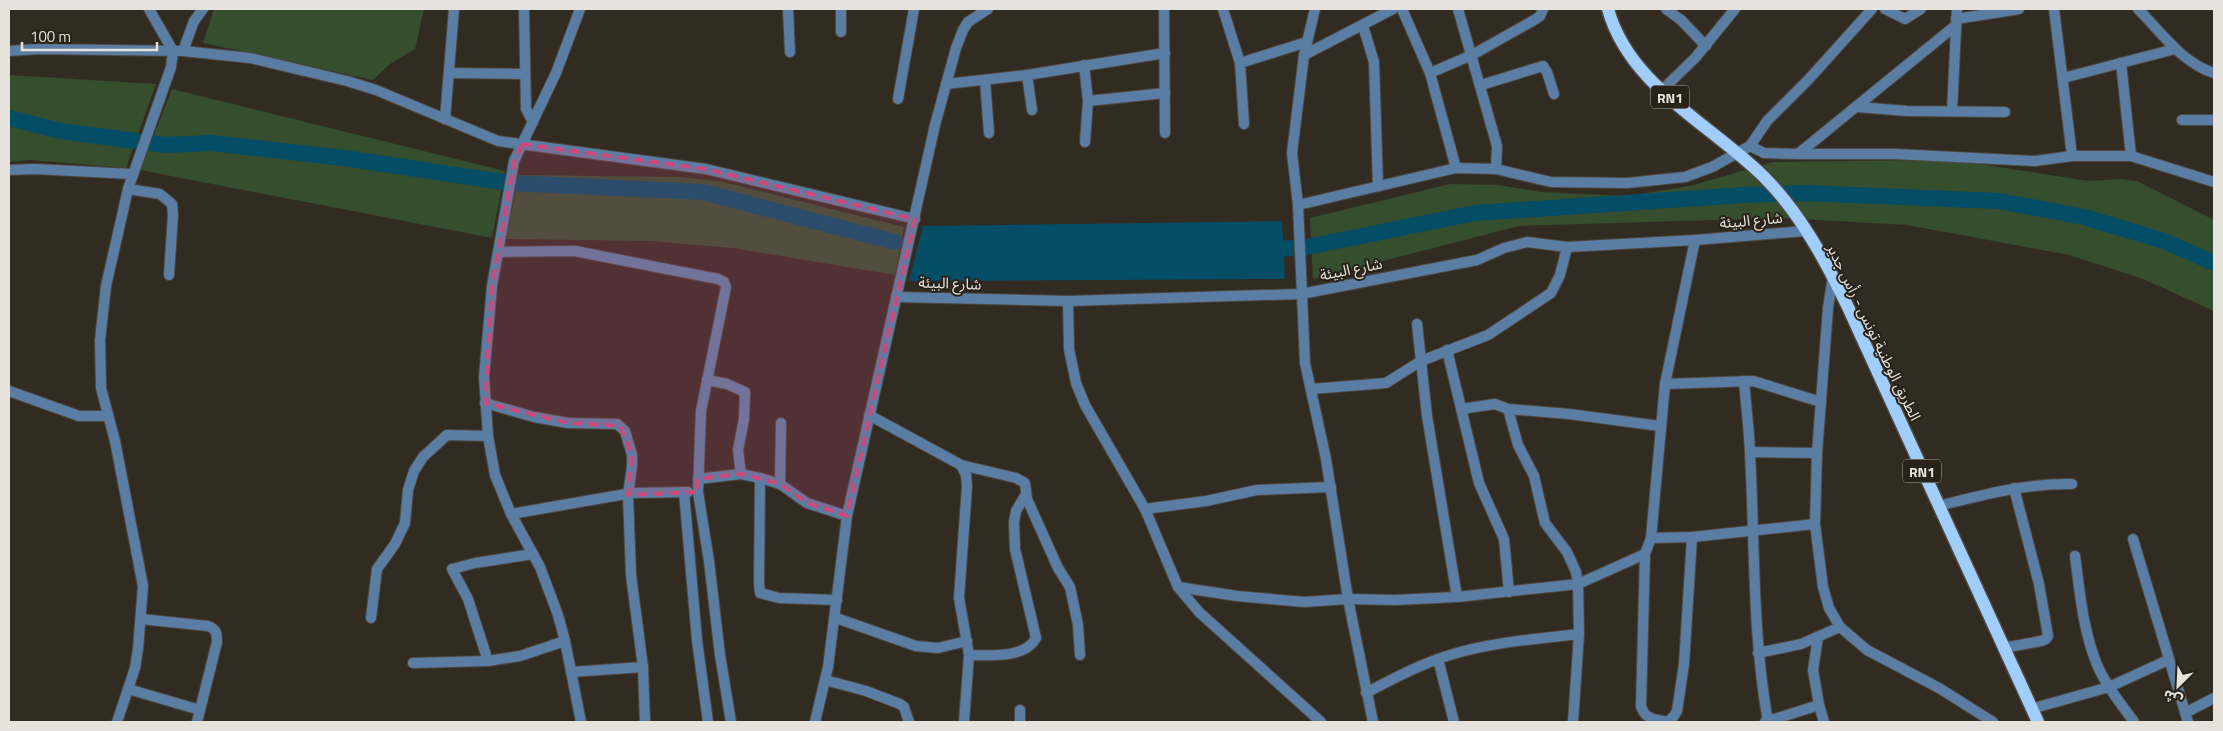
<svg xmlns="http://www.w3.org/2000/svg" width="2223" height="731" viewBox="0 0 2223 731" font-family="'Titillium Web','Noto Sans Arabic',sans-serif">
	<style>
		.green { fill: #344e2e }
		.water { fill: #034d67 }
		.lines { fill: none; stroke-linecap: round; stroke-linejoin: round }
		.river { stroke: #034d67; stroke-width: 16 }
		.minor-casing { stroke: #4f4840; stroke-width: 12 }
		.tertiary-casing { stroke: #4f4840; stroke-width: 12 }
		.primary-casing { stroke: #4f4840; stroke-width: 15 }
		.minor { stroke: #5a7ea3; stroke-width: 10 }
		.tertiary { stroke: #5a7ea3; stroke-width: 10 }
		.primary { stroke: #a1cdfb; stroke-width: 12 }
		.marked { fill: #cb4a7b; fill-opacity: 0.2; stroke: #cb4a7b; stroke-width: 4; stroke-dasharray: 10 6; stroke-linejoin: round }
		.labels { text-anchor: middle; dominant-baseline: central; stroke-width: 4; stroke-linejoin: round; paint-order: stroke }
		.shield { fill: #282219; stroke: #ada8a2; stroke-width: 1 }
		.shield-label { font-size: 14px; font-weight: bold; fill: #e6e2dc }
		.street-label { font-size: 15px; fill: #e6e2dc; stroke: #282219 }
	</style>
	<rect width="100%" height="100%" fill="#322b22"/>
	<!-- green -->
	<g class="green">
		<path d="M 214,9 L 424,9 L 415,49 L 390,64 L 373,80 L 203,43 Z"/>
		<path d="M 9,75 L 156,84 L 126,168 L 30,160 L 9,162 Z"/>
		<path d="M 172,89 L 505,171 L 492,238 L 140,170 Z"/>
		<path d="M 1918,160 L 1973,163 L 2089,181 L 2119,179 L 2137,181 L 2214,220 L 2214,311 L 2143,279 L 2069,255 L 1907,225 L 1781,218 L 1519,226 L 1313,279 L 1310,218 L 1450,184 L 1499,185 L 1542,192 L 1627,196 L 1690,186 L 1773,162 Z"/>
		<path d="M 519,175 L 681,177 L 719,181 L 904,227 L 895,275 L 733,248 L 651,241 L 506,239 Z"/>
	</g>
	<!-- water -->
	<path class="water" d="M 1282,221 L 1285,279 L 909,281 L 923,226 Z"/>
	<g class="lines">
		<!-- river -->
		<g class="river">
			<path d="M 9,118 L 60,131 L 166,145 L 211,143 L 344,158 L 510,183 L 703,192 L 895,242"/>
			<path d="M 1263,249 L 1302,248 L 1475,213 L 1744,195 L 1803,193 L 1999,201 L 2084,217 L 2164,241 L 2214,263"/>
		</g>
		<defs>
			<g id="minor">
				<path d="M 524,9 L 526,109 L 533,122"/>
				<path d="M 580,9 L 556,73 L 514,161 L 492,286 L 484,377 L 488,436 L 495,475 L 511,514 L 540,567 L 558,615 L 565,641 L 581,722"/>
				<path d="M 788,9 L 790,52"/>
				<path d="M 1164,9 L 1165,133"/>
				<path d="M 1223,9 L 1240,63 L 1244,124"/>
				<path d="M 1402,9 L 1430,73 L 1456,168"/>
				<path d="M 1458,9 L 1497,146 L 1496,169"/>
				<path d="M 1666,9 L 1681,20 L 1706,46"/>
				<path d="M 1885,9 L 1905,19 L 1921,9"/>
				<path d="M 2054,9 L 2072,156"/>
				<path d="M 2138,9 C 2161,32 2182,63 2214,73"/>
				<path d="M 1956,19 L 2019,9"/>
				<path d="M 1363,26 L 1374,62 L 1378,186"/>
				<path d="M 841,32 L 841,9"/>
				<path d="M 9,51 L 39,49 L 183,51 L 250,58 L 347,81 L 376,90 L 498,141 L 706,169 L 915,219"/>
				<path d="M 183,51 L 194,21 L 203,9"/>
				<path d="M 1304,55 L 1393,9"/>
				<path d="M 1240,63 L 1307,42"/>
				<path d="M 2121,63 L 2131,156"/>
				<path d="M 1084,65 L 1088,101 L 1085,142"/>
				<path d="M 450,73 L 524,74"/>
				<path d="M 1430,73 L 1472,55 L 1536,19 L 1540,16 L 1543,9"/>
				<path d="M 1027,75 L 1032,110"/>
				<path d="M 2063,78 L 2175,49"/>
				<path d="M 985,80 L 989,133"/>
				<path d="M 946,84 L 1027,75 L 1165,53"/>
				<path d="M 1481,85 L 1543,66 L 1547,72 L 1554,94"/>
				<path d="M 1662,90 L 1695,58 L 1735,9"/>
				<path d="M 898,99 L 914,9"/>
				<path d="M 1088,101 L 1165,93"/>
				<path d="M 1858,107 L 1907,111 L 2005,112"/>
				<path d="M 1952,111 L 1957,9"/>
				<path d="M 445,119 L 454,9"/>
				<path d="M 2182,120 L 2214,120"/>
				<path d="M 1750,146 L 1764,153 L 1798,154 L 1955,26"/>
				<path d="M 1798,154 L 1895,154 L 2035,161 L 2072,156 L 2131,156 L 2214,182"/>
				<path d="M 9,170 L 35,169 L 132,174"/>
				<path d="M 128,189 L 160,194 L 172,204 L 173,215 L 169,275"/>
				<path d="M 1298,205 L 1456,168 L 1496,169 L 1551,182 L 1627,183 L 1685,177 L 1712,167 L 1750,146 L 1767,121 L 1809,79 L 1872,9"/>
				<path d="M 498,252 L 575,251 L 718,279 L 724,282 L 726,287 L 701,411 L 698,492 L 709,561 L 720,655 L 731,722"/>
				<path d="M 1833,276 L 1828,308 L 1817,453 L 1815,524 L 1823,587 L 1829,608 L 1840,627 L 1867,650 L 1939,688 L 1993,722"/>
				<path d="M 1068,301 L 1069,349 L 1076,383 L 1085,405 L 1145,509 L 1178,587 L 1199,612 L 1321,722"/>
				<path d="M 1417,324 L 1427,416 L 1457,597"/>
				<path d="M 1447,350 L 1479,483 L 1504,539 L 1509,592"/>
				<path d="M 707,380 L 727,384 L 745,392 L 744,419 L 738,450 L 741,474"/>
				<path d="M 1744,381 C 1746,405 1749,429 1750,453 C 1755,543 1752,633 1768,722"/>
				<path d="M 1665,384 L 1753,381 L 1821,402"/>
				<path d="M 1311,389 L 1386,383 L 1421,361 L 1488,335 L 1551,293 L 1560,275 L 1567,247"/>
				<path d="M 9,391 L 79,416 L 108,416"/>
				<path d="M 485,403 L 534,417 L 568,423 L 617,424 L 625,431 L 632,455 L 632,466 L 628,495 L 631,575 L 643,667 L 645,722"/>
				<path d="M 1461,409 L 1495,404 L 1508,409 L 1569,414 L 1660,426"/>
				<path d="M 869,415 L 961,465 L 966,475 L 967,486 L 959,598 L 969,655 L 964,722"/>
				<path d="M 1750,452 L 1817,453"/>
				<path d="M 961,465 L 1016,478 L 1025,483 L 1027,499 L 1058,568 L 1070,587 L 1078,625 L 1080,655"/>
				<path d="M 760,478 L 759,584 L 760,593 L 779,598 L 837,600"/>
				<path d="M 698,479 L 741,474 L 760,478 L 780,484 L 807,503 L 847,516"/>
				<path d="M 780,484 L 781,423"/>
				<path d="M 684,492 L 697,640 L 708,722"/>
				<path d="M 1938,506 C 1983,495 2026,483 2072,484"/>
				<path d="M 1145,509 L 1206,501 L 1257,490 L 1331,487"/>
				<path d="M 511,514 L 632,493 L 688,492"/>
				<path d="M 1692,537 L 1684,664 L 1677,711 L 1674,716 L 1668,722 C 1655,719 1645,720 1641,706 L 1645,554 L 1651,538 L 1665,384 L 1695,240"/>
				<path d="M 1651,538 L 1692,537 L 1815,524"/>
				<path d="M 2133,539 L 2188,722"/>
				<path d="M 2075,556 C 2080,593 2083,632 2098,667 C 2107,687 2121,704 2134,722"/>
				<path d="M 1178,587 L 1237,596 L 1304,602 L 1348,599 L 1395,600 L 1457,597 L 1578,584 L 1576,572 L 1567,552 L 1545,523 L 1534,476 L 1518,445 L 1508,409"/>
				<path d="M 371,618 L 377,569 L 395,544 L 405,523 L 408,490 L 414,471 L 423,457 L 447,435 L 488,436"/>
				<path d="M 836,618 L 916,646 L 938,648 L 967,641"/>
				<path d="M 141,619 L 208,626 C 216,629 217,633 217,642 L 197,722"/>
				<path d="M 1818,637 L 1813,670 L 1819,705 L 1824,722"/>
				<path d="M 2003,648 L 2041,641 L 2046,639 L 2048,636 L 2039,584 L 2014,488"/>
				<path d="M 1758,653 L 1801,644 L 1840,627"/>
				<path d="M 969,655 C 989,655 1025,659 1036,638 L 1015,549 L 1014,522 L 1016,511 L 1026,494"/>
				<path d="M 1438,659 L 1454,722"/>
				<path d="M 488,661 L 468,599 L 452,569 L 475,563 L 533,554"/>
				<path d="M 413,663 L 488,661 L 520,656 L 565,641"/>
				<path d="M 571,672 L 643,667"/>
				<path d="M 825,680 L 866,691 L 900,704 L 904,707 L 909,722"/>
				<path d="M 128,689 L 200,710"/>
				<path d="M 1366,693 C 1394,678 1421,664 1450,655 C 1492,642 1536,639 1579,634"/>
				<path d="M 2031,709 L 2109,687 L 2168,660"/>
				<path d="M 1020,710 L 1020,722"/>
				<path d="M 2185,713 L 2214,698"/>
				<path d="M 117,722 L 135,668 L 138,649 L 143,586 L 115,441 L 101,388 L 100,340 L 106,286 L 128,189 L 171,67 L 173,51 L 149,9"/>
				<path d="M 1573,722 L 1579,634 L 1578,584 L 1645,554"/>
				<path d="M 1765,722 L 1819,705"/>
			</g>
			<g id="tertiary">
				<path d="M 1315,9 L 1304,55 L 1292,153 L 1298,205 L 1305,363 L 1326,459 L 1348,599 L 1373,722"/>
				<path d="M 896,297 L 1068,301 L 1301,294 L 1477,260 L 1504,248 L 1527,242 L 1567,247 L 1695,240 L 1806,231"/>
				<path d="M 815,722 L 828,667 L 847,516 L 935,125 L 956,48 L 963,30 L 968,22 L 988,9"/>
			</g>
			<path id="primary" d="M 1608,9 C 1629,86 1712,125 1765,178 C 1800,213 1825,260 1847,305 L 2038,722"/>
		</defs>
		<!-- minor casing -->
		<use href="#minor" class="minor-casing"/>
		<!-- tertiary casing -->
		<use href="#tertiary" class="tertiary-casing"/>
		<!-- primary casing -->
		<use href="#primary" class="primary-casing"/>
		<!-- minor -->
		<use href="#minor" class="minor"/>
		<!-- tertiary -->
		<use href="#tertiary" class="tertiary"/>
		<!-- primary -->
		<use href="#primary" class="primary"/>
	</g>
	<!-- marked area -->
	<path class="marked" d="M 522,144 L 706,169 L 915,219 L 847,516 L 807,503 L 780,484 L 741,474 L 698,479 L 698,492 L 628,495 L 632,455 L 620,426 L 568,423 L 485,403 L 492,286 L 514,161 Z"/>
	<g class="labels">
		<!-- shield labels -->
		<g class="shield">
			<rect x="1651" y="85.5" width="38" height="23" rx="4"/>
			<rect x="1903" y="459.5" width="38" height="23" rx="4"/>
		</g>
		<g class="shield-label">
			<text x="1670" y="97">RN1</text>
			<text x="1922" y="471">RN1</text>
		</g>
		<!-- street labels -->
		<g class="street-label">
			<text transform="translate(1751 220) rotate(-5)">شارع البيئة</text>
			<text transform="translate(1351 269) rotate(-11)">شارع البيئة</text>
			<text transform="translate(950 283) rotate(2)">شارع البيئة</text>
			<text transform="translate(1874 332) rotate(64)">الطريق الوطنية تونس - رأس جدير</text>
		</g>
	</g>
	<!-- border -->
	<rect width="2223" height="731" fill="none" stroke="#e6e2dc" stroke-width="20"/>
	<!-- north arrow -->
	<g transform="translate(2178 686) rotate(204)" stroke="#282219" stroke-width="4" paint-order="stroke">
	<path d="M0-4L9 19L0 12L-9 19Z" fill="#e6e2dc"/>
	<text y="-8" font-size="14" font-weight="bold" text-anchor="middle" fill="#e6e2dc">ش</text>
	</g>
	<!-- scale -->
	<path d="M22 42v8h135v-8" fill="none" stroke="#e6e2dc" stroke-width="2.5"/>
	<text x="30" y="42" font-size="15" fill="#e6e2dc" stroke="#282219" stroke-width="4" paint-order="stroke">100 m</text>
</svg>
